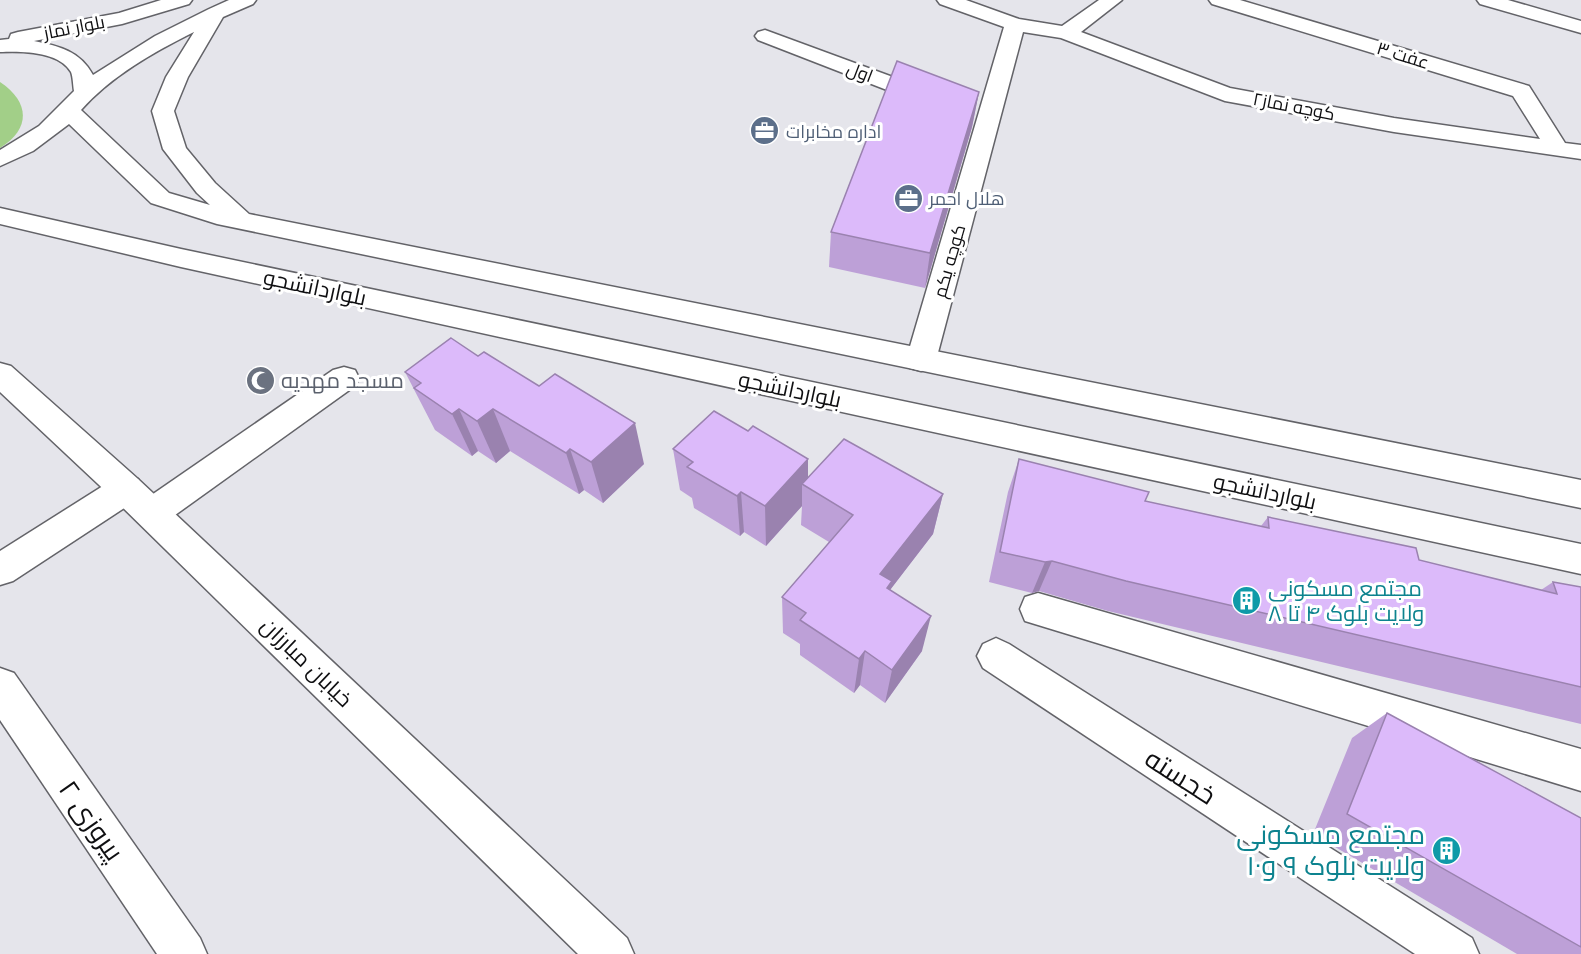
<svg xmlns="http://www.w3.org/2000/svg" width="1581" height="954" viewBox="0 0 1581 954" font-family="Mulish,Cairo,sans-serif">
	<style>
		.green { fill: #a2cf88 }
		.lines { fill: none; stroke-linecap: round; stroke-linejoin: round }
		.street-casing { stroke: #636368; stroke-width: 3 }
		.secondary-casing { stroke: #636368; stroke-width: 3 }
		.street { fill: #fff; fill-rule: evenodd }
		.secondary { fill: #fff; fill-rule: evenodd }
		.wall { fill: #bda0d7 }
		.shaded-wall { fill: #9a82af }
		.building { fill: #dcbafa; stroke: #9a82af; stroke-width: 1.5 }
		.labels { text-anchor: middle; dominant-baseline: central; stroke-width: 6; stroke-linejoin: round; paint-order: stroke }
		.far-street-label { font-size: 18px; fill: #0f0f11; stroke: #fff }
		.far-service-label { font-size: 18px; fill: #4e5e75; stroke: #fff; text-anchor: start }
		.street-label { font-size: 22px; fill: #0f0f11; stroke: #fff }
		.worship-label { font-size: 22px; fill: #5b616d; stroke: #fff; text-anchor: start }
		.culture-label { font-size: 22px; fill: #0d838f; stroke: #fff; text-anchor: start }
		.near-street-label { font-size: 27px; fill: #0f0f11; stroke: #fff }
		.near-culture-label { font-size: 27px; fill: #0d838f; stroke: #fff; text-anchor: end }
	</style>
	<rect width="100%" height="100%" fill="#e5e5eb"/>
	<!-- green -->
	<path class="green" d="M 0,82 C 30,102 31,129 0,148 Z"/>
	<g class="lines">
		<defs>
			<g id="street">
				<path d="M 937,0 L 966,0 L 1019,19 L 1062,26 L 1099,0 L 1122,0 L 1081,32 L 1230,88 L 1394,118 L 1540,139 L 1513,96 L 1212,4 L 1209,0 L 1240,0 L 1529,86 L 1565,143 L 1581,145 L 1581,159 L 1394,132 L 1225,101 L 1061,38 L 1023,32 L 936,360 L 932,368 L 921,371 L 910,368 L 906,360 L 1004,27 L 940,4 Z"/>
				<path d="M 1477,0 L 1508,0 L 1581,21 L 1581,33 L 1480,4 Z"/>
				<path d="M 765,30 L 939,94 L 942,99 L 939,104 L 931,106 L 923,104 L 758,40 L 755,36 L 758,32 Z"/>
				<path d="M 344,367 L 355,370 L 359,378 L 355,386 L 164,523 L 152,527 L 140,523 L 135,513 L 140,503 L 333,370 Z"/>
				<path d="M 126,476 L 138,479 L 143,489 L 138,499 L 13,581 L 0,585 L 0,551 L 114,479 Z"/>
				<path d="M 1038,593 L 1581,749 L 1581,791 L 1025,621 L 1020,609 L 1025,597 Z"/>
				<path d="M 996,638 L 1009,644 L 1472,938 L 1479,954 L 1415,954 L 983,668 L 977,656 L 983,644 Z"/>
				<path d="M 0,668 L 14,673 L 200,938 L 207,954 L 157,954 L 0,720 Z"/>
			</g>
			<g id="secondary">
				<path d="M 161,0 L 192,0 L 189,4 L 122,24 L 34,41 C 59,46 80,51 93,75 L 155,36 L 209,9 L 229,0 L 256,0 L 253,4 L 223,17 L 188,77 L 174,111 L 186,148 L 215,183 L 249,214 L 1581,480 L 1581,508 L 217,224 L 151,203 L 69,124 L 33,151 L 0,166 L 0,150 L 39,126 L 74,91 C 73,85 73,77 71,72 C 59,51 21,51 0,52 L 0,40 L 9,39 L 11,34 L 18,32 L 119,13 ZM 194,32 L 166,77 L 152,111 L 163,149 L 197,193 L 210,205 L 169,193 L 81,110 C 111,76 154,52 194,32 Z"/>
				<path d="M 0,208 L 181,249 L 1581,544 L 1581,574 L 181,267 L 0,224 Z"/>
				<path d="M 0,363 L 11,366 L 138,479 L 627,938 L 634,954 L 578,954 L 114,499 L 0,392 Z"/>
			</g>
		</defs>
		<!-- street casing -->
		<use href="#street" class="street-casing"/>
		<!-- secondary casing -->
		<use href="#secondary" class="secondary-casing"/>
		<!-- street -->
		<use href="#street" class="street"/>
		<!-- secondary -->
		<use href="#secondary" class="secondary"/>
	</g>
	<!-- wall -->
	<g class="wall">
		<path d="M 979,92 L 972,127 L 925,288 L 829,267 L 831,232 Z"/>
		<path d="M 405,372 L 644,464 L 603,503 L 584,490 L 579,494 L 510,451 L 496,463 L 478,451 L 472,456 L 435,430 Z"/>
		<path d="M 748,431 L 808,459 L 808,478 L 943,494 L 933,534 L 890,590 L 922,651 L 885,703 L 860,685 L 854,693 L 800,655 L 800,644 L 783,633 L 782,597 L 829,542 L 801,525 L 802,506 L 766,546 L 744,532 L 740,536 L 694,508 L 692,498 L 680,490 L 673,449 Z"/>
		<path d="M 1019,459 L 1145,501 L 1261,526 L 1268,517 L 1419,560 L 1541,590 L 1553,582 L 1581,587 L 1581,724 L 1108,611 L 1039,591 L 1032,593 L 989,582 L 1008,492 Z"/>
		<path d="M 1387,713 L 1581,818 L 1581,954 L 1517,954 L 1313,834 L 1352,738 Z"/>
	</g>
	<!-- shaded-wall -->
	<g class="shaded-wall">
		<path d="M 979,92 L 972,127 L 925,288 L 930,253 Z"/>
		<path d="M 459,409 L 478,451 L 472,456 L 452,414 Z"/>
		<path d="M 493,409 L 510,451 L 496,463 L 477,421 Z"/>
		<path d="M 635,423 L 644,464 L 603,503 L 591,462 Z"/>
		<path d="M 570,449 L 584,490 L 579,494 L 566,453 Z"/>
		<path d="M 808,459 L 808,488 L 802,484 L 802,506 L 766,546 L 765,506 Z"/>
		<path d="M 741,492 L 744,532 L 740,536 L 737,496 Z"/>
		<path d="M 943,494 L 933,534 L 890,590 L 881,624 L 880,574 Z"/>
		<path d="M 1052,561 L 1039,591 L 1032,593 L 1045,562 Z"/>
		<path d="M 931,616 L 922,651 L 885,703 L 892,670 Z"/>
		<path d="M 865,651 L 860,685 L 854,693 L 859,659 Z"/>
	</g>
	<!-- building -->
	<g class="building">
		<path d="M 897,61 L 979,92 L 930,253 L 831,232 Z"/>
		<path d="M 451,338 L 478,356 L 484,352 L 539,386 L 555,374 L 635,423 L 591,462 L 570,449 L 566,453 L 493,409 L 477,421 L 459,409 L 452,414 L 414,388 L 421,383 L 405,372 Z"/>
		<path d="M 714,411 L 748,431 L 753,426 L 808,459 L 765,506 L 741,492 L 737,496 L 687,467 L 693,462 L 673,449 Z"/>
		<path d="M 844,439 L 943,494 L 880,574 L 892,581 L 887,588 L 931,616 L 892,670 L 865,651 L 859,659 L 800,620 L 806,613 L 782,597 L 853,515 L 802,484 Z"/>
		<path d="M 1019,459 L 1149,492 L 1145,501 L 1269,528 L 1268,517 L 1416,548 L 1419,560 L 1557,594 L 1553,582 L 1581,587 L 1581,687 L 1126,581 L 1052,561 L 1045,562 L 1000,552 Z"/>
		<path d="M 1387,713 L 1581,818 L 1581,947 L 1347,814 Z"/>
	</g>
	<!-- icons -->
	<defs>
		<symbol id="office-disc" viewBox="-11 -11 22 22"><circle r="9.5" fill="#5c6f8a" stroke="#fff"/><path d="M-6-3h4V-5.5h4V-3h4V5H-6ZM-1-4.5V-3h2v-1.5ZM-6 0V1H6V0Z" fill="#fff"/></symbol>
		<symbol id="mosque-disc" viewBox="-11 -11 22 22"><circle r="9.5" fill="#6b7280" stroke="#fff"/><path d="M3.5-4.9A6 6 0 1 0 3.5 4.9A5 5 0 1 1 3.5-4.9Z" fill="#fff"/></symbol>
		<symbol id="building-disc" viewBox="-11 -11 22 22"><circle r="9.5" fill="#0f9aa8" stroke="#fff"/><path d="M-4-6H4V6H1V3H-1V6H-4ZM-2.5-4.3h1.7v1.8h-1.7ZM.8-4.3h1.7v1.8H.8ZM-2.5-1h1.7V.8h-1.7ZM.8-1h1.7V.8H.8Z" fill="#fff"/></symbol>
	</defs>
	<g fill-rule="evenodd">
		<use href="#office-disc" x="748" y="114" width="33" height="33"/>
		<use href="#office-disc" x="892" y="182" width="33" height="33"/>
		<use href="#mosque-disc" x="244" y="364" width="33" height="33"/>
		<use href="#building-disc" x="1230" y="584" width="33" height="33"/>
		<use href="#building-disc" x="1430" y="834" width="33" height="33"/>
	</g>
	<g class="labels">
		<!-- far-street labels -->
		<g class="far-street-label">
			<text transform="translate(74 27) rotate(-11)">بلوار نماز</text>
			<text transform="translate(1403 55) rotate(17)">عفت ۳</text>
			<text transform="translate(860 72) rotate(21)">اول</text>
			<text transform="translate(1294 106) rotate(11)">کوچه نماز۲</text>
			<text transform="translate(949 261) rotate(-74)">کوچه یکم</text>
		</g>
		<!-- far-service labels -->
		<g class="far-service-label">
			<text x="786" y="131">اداره مخابرات</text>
			<text x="929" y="198">هلال احمر</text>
		</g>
		<!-- street labels -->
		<g class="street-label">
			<text transform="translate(315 287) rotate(12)">بلواردانشجو</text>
			<text transform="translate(790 389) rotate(12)">بلواردانشجو</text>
			<text transform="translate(1265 491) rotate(12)">بلواردانشجو</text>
			<text transform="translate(307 662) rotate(44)">خیابان مبارزان</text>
		</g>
		<!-- worship labels -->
		<g class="worship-label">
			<text x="281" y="380">مسجد مهدیه</text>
		</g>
		<!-- culture labels -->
		<g class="culture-label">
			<text x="1268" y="588">مجتمع مسکونی<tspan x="1268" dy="25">ولایت بلوک ۴ تا ۸</tspan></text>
		</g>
		<!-- near-street labels -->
		<g class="near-street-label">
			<text transform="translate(1181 776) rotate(33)">خجسته</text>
			<text transform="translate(92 820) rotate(55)">پیروزی ۲</text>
		</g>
		<!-- near-culture labels -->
		<g class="near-culture-label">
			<text x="1425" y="834">مجتمع مسکونی<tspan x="1425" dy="31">ولایت بلوک ۹ و۱۰</tspan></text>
		</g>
	</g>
</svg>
